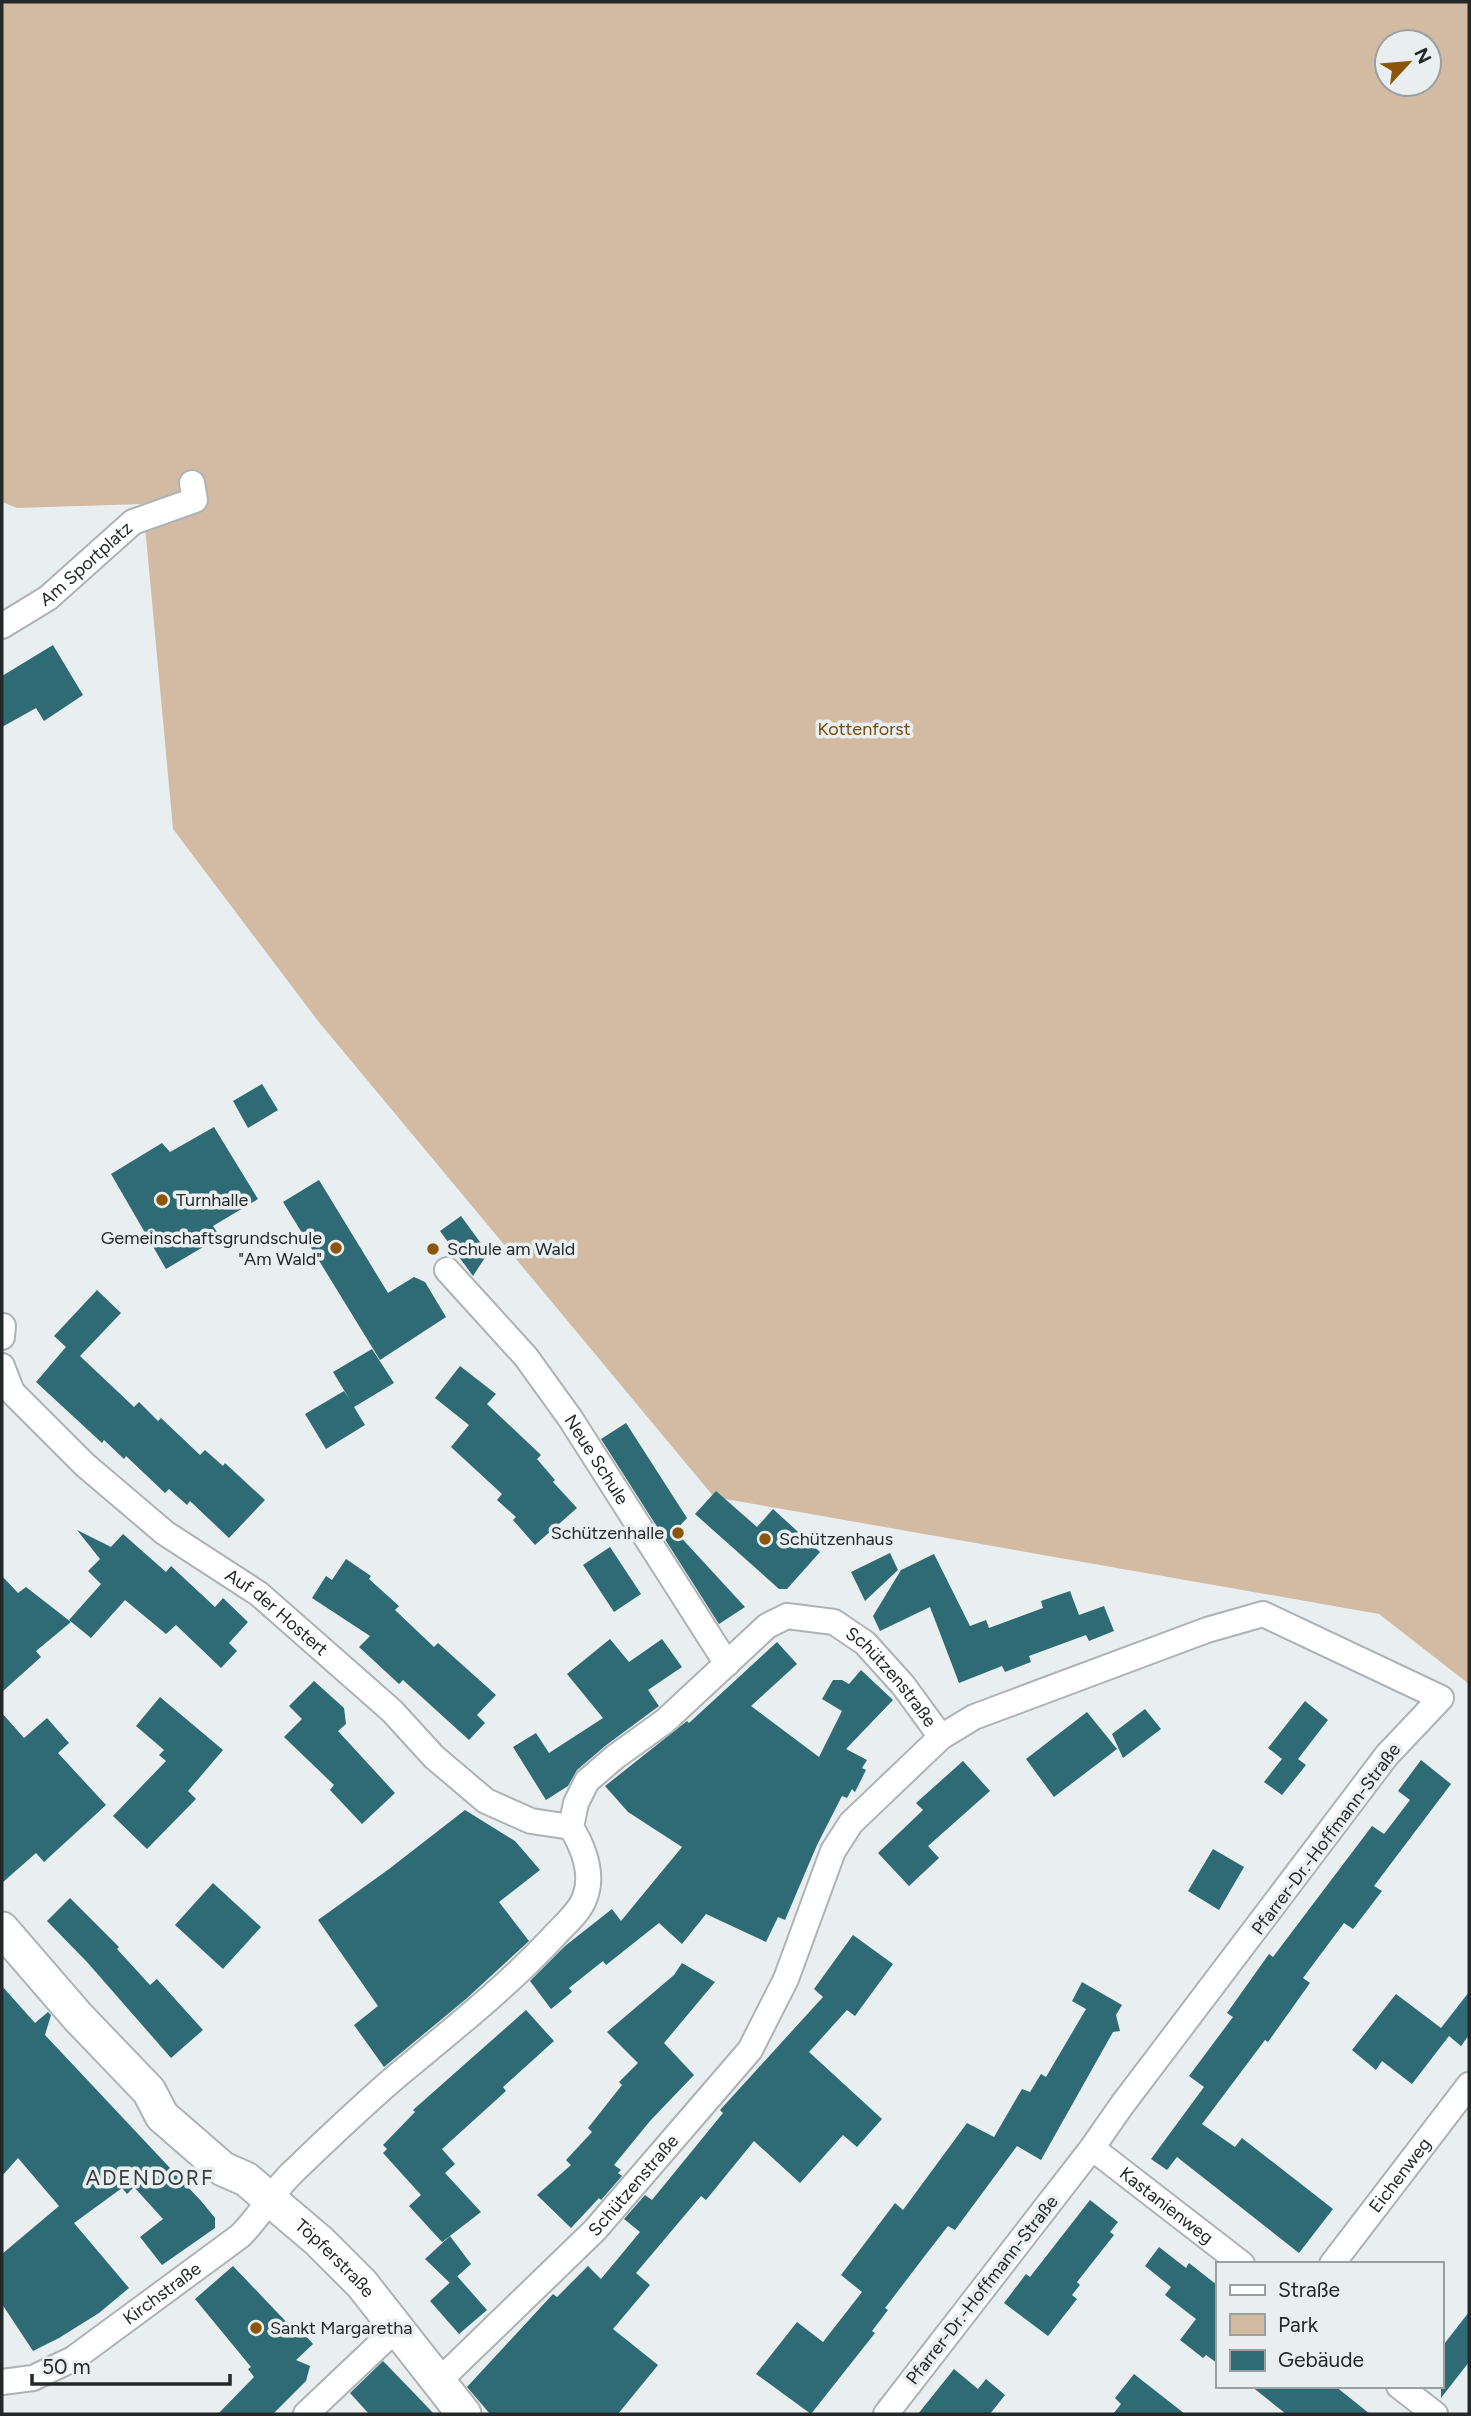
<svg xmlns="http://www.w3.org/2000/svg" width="1471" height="2416" viewBox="0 0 1471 2416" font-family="Figtree,sans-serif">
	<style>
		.green { fill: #d3bba3; fill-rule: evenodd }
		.building { fill: #2e6b74 }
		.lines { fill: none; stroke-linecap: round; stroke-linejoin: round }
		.street-casing { stroke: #adb3b4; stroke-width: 28 }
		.secondary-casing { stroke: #adb3b4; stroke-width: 37 }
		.street { stroke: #fff; stroke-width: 24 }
		.secondary { stroke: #fff; stroke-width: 33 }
		.poi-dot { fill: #8d550a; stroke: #e9eff0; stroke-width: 2.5 }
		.labels { text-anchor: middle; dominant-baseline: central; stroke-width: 7; stroke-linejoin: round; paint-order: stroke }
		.street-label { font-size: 18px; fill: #252828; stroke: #e9eff0 }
		.park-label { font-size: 18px; fill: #78490c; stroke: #e9eff0 }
		.poi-label { font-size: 18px; fill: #252828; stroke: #e9eff0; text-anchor: start }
		.quarter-label { font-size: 21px; letter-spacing: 2px; fill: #373c3d; stroke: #e9eff0 }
	</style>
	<rect width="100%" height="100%" fill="#e9eff0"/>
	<!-- green -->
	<path class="green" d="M 2,2 L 1469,2 L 1469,1684 L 1379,1614 L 714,1497 L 318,1021 L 173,829 L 143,504 L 17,508 L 2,502 ZM 1387,42 L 1429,42 L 1429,84 L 1387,84 Z"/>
	<!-- building -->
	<g class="building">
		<path d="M 53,645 L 83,695 L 44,721 L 36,708 L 2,727 L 2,676 Z"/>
		<path d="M 262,1084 L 278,1110 L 248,1128 L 233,1101 Z"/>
		<path d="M 214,1127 L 258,1199 L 213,1226 L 220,1237 L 166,1269 L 111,1174 L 162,1143 L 170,1152 Z"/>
		<path d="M 319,1180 L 388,1293 L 414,1277 L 425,1282 L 446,1317 L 380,1360 L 283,1202 Z"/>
		<path d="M 461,1216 L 488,1253 L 473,1276 L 440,1231 Z"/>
		<path d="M 97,1290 L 121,1313 L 80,1356 L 134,1407 L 139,1402 L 158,1421 L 161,1418 L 200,1455 L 205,1450 L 223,1466 L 225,1463 L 265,1500 L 229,1538 L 190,1501 L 187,1505 L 169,1489 L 165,1493 L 126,1456 L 124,1459 L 104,1440 L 102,1443 L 36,1382 L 66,1347 L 54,1336 Z"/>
		<path d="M 372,1349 L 394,1383 L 354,1407 L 365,1425 L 326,1449 L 305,1414 L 344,1391 L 350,1400 L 333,1372 Z"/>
		<path d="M 460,1366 L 496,1394 L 487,1404 L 541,1455 L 537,1459 L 555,1480 L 553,1482 L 577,1508 L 535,1545 L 513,1520 L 516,1517 L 497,1500 L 502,1494 L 451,1447 L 469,1425 L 435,1398 Z"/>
		<path d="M 626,1423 L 687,1518 L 675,1531 L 745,1607 L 719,1624 L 601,1439 Z"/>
		<path d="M 716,1491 L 757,1527 L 773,1509 L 820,1552 L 787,1589 L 779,1589 L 695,1514 Z"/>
		<path d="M 77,1530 L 111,1547 L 123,1534 L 166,1572 L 171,1566 L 215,1607 L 223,1598 L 248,1622 L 229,1643 L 237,1651 L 221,1668 L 176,1625 L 166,1634 L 125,1600 L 91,1638 L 69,1620 L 101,1584 L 88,1571 L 100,1559 Z"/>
		<path d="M 610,1547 L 641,1594 L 614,1612 L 583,1565 Z"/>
		<path d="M 890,1553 L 898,1570 L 865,1601 L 851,1572 Z"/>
		<path d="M 934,1554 L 970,1626 L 986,1620 L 989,1628 L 1043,1608 L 1041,1601 L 1070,1591 L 1079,1615 L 1104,1606 L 1114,1631 L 1089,1641 L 1086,1635 L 1029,1656 L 1031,1662 L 1005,1672 L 1002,1666 L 959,1683 L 930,1607 L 880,1631 L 873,1616 L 901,1570 Z"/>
		<path d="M 346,1559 L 371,1576 L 369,1579 L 399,1606 L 395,1610 L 434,1647 L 438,1643 L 496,1695 L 477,1715 L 485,1723 L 469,1740 L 403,1680 L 399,1684 L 359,1647 L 370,1636 L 312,1598 L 326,1576 L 332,1580 Z"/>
		<path d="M 2,1576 L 18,1593 L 26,1587 L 71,1622 L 36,1651 L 41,1657 L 2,1692 Z"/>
		<path d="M 610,1639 L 629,1662 L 662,1639 L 682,1667 L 648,1690 L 659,1706 L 605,1746 L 577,1770 L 568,1786 L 546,1800 L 513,1747 L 536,1733 L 549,1753 L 603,1718 L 567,1674 Z"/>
		<path d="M 777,1642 L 797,1664 L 751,1706 L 819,1757 L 842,1711 L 822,1699 L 833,1680 L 842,1680 L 849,1684 L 861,1670 L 893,1700 L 846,1749 L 867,1760 L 862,1768 L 866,1770 L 855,1792 L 852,1789 L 847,1798 L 842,1796 L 817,1845 L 785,1920 L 778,1917 L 766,1942 L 706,1914 L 682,1944 L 659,1923 L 606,1965 L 603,1961 L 569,1988 L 572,1992 L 551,2009 L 530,1981 L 565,1946 L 612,1909 L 621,1921 L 682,1847 L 628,1812 L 605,1786 L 687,1721 L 689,1723 Z"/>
		<path d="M 314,1681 L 344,1708 L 346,1724 L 338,1731 L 395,1793 L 362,1824 L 330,1790 L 334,1785 L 284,1737 L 302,1719 L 289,1706 Z"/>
		<path d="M 160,1697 L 223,1750 L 188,1791 L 196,1799 L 147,1849 L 113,1816 L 166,1761 L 159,1755 L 164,1750 L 136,1726 Z"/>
		<path d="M 1305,1701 L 1328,1720 L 1298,1759 L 1306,1765 L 1282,1795 L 1264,1782 L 1282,1759 L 1268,1748 Z"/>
		<path d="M 1145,1709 L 1161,1729 L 1123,1758 L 1112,1734 Z"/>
		<path d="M 1087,1712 L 1117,1749 L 1054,1797 L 1026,1759 Z"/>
		<path d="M 2,1713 L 24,1738 L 47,1718 L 69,1743 L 58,1753 L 106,1805 L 44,1862 L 36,1853 L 2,1883 Z"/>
		<path d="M 1421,1760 L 1451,1784 L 1374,1886 L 1382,1891 L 1353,1929 L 1344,1923 L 1303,1978 L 1310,1983 L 1268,2042 L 1265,2040 L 1202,2124 L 1235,2147 L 1242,2138 L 1333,2209 L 1299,2253 L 1177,2157 L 1167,2170 L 1151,2159 L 1204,2087 L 1189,2076 L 1233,2017 L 1227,2013 L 1269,1954 L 1273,1957 L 1372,1826 L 1384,1834 L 1410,1800 L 1398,1791 Z"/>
		<path d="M 963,1761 L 990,1791 L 928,1846 L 939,1858 L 909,1886 L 878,1853 L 923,1810 L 916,1803 Z"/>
		<path d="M 465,1810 L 515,1841 L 540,1870 L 499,1902 L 529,1941 L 466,1999 L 384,2067 L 354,2025 L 378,2006 L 318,1920 L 389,1869 Z"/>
		<path d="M 1213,1849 L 1244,1867 L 1219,1910 L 1188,1891 Z"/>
		<path d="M 213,1883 L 261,1927 L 223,1969 L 175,1925 Z"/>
		<path d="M 70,1898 L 119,1947 L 117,1949 L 150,1985 L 157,1979 L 203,2030 L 171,2058 L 87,1962 L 47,1921 Z"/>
		<path d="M 853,1935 L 893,1964 L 855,2016 L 847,2010 L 809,2052 L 882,2119 L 857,2147 L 843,2135 L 800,2183 L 754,2141 L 706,2200 L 701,2196 L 636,2273 L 650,2285 L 613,2329 L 658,2365 L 618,2414 L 490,2414 L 467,2387 L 553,2294 L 557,2297 L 588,2266 L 601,2279 L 640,2232 L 624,2219 L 645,2195 L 652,2200 L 723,2113 L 720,2110 L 823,1997 L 814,1989 Z"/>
		<path d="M 682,1963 L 715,1982 L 664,2043 L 694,2075 L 650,2121 L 614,2165 L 621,2170 L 618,2173 L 622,2176 L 601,2200 L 599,2198 L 571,2228 L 537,2195 L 571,2165 L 566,2160 L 592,2132 L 588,2128 L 622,2085 L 619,2082 L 638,2063 L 607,2032 L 674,1975 Z"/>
		<path d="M 1082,1982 L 1122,2005 L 1116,2015 L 1120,2031 L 1113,2032 L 1041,2160 L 1017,2146 L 955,2230 L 948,2226 L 927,2253 L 885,2308 L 888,2310 L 872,2331 L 875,2333 L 811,2414 L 756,2374 L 797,2322 L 823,2342 L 862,2292 L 841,2275 L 895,2203 L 903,2210 L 967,2123 L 994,2137 L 1022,2089 L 1030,2092 L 1041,2074 L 1046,2077 L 1086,2009 L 1072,2001 Z"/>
		<path d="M 2,1986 L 35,2023 L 48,2012 L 51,2015 L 45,2035 L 202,2202 L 215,2218 L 215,2228 L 162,2265 L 140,2237 L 163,2219 L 134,2187 L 127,2194 L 122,2188 L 74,2223 L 129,2288 L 99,2313 L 59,2338 L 33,2351 L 2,2304 L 2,2254 L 59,2206 L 18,2158 L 2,2176 Z"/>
		<path d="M 1469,1992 L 1469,2035 L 1461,2046 L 1449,2036 L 1412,2084 L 1382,2061 L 1376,2070 L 1352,2050 L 1396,1994 L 1441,2028 Z"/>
		<path d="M 526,2010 L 554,2041 L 503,2087 L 506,2091 L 442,2149 L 455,2164 L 445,2173 L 481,2212 L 442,2242 L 409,2206 L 421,2195 L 383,2153 L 387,2149 L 383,2145 L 415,2112 L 413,2110 Z"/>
		<path d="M 1090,2200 L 1118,2222 L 1110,2232 L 1114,2235 L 1077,2282 L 1080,2285 L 1072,2295 L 1077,2299 L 1048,2336 L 1004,2303 L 1026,2274 L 1030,2277 Z"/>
		<path d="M 450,2236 L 471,2264 L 450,2283 L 425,2259 Z"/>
		<path d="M 1159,2247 L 1186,2268 L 1189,2263 L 1217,2285 L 1217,2363 L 1206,2355 L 1203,2358 L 1180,2340 L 1196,2319 L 1165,2295 L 1171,2287 L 1145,2266 Z"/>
		<path d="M 233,2266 L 293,2329 L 297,2326 L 313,2344 L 296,2360 L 310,2366 L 306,2381 L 273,2414 L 218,2414 L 254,2377 L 248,2369 L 251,2367 L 195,2299 Z"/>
		<path d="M 457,2276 L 487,2310 L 459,2334 L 430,2301 Z"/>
		<path d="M 1469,2312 L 1469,2362 L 1441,2398 L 1441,2348 Z"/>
		<path d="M 383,2361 L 414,2393 L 434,2414 L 369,2414 L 350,2393 Z"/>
		<path d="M 954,2369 L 978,2389 L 986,2379 L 1005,2395 L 990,2414 L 918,2414 Z"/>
		<path d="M 1134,2374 L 1185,2414 L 1113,2414 L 1121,2404 L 1115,2398 Z"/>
		<path d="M 1251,2386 L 1335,2386 L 1370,2414 L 1286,2414 Z"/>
	</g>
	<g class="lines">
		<defs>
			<g id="street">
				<path id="s1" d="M 2,626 L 48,598 L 133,522 L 195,500 L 192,483"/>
				<path id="s2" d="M 447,1270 L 526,1357 L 570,1418 L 727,1664"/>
				<path d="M 2,1337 L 3,1326"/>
				<path id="s3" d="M 2,1366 L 12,1392 L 85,1465 L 165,1533 L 259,1594 L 392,1711 L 434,1757 L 486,1801 L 531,1821 L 571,1827"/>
				<path id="s4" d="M 1092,2148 L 1242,2264"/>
				<path id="s5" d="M 1332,2264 L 1469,2085"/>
				<path id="s6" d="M 439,2381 L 595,2230 L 750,2050 L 786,1979 L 833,1851 L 851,1823 L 941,1737 L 974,1717 L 1207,1630 L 1263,1614 L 1441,1698 L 1387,1755 L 1122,2105 L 1092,2148 L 886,2414"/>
				<path id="s7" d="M 2,2382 L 33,2378 L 73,2359 L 240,2236 C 261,2216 273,2190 294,2171 C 326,2140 359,2109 392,2080 C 448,2033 505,1989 555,1935 C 565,1924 580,1912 585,1897 C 594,1873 583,1847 571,1827 L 576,1803 L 587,1781 L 615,1757 L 665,1721 L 767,1626 L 787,1616 L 834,1622 L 865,1643 L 903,1685 L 941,1737"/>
				<path d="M 1399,2386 L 1435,2414"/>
				<path d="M 306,2414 L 398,2327"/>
			</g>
			<g id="secondary">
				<path id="s8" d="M 2,1929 L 78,2017 L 149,2091 L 162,2116 L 223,2169 L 246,2179 L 319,2241 L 362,2284 L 464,2414"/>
			</g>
		</defs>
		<!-- street casing -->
		<use href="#street" class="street-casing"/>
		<!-- secondary casing -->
		<use href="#secondary" class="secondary-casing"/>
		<!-- street -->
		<use href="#street" class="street"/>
		<!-- secondary -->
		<use href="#secondary" class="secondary"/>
	</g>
	<!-- markers -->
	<g class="poi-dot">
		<circle cx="162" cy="1200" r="7"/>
		<circle cx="336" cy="1248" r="7"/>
		<circle cx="433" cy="1249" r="7"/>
		<circle cx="678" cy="1533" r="7"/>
		<circle cx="765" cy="1539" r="7"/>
		<circle cx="256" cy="2328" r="7"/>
	</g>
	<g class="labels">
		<!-- street labels -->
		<g class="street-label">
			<text stroke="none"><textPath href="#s1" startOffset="105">Am Sportplatz</textPath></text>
			<text stroke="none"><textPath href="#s2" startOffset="242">Neue Schule</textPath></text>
			<text stroke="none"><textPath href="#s3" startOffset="373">Auf der Hostert</textPath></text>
			<text stroke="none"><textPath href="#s7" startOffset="1279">Schützenstraße</textPath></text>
			<text transform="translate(1326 1839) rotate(-53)">Pfarrer-Dr.-Hoffmann-Straße</text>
			<text stroke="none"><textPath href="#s5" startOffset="112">Eichenweg</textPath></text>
			<text stroke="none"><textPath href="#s6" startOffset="276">Schützenstraße</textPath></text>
			<text stroke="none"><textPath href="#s4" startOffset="94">Kastanienweg</textPath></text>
			<text stroke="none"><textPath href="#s8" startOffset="472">Töpferstraße</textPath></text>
			<text transform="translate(982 2290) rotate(-52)">Pfarrer-Dr.-Hoffmann-Straße</text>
			<text stroke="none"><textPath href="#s7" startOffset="186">Kirchstraße</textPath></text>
		</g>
		<!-- park labels -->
		<g class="park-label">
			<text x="864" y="729">Kottenforst</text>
		</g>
		<!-- poi labels -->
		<g class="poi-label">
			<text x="176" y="1200">Turnhalle</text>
			<text x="322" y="1238" text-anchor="end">Gemeinschaftsgrundschule<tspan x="322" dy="21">"Am Wald"</tspan></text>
			<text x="447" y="1249">Schule am Wald</text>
			<text x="664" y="1533" text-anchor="end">Schützenhalle</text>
			<text x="779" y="1539">Schützenhaus</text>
			<text x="270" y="2328">Sankt Margaretha</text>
		</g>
		<!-- quarter labels -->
		<g class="quarter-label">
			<text x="150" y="2177">ADENDORF</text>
		</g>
	</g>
	<!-- border -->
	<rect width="1471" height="2416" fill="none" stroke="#252828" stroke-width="7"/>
	<!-- legend -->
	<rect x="1216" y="2262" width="228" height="126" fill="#e9eff0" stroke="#9b9fa0" stroke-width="2"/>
	<rect x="1230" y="2285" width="35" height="10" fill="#ffffff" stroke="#9b9fa0" stroke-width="2"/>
	<text x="1278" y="2297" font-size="21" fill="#252828">Straße</text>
	<rect x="1230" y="2314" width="35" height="21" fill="#d3bba3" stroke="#9b9fa0" stroke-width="2"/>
	<text x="1278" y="2332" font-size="21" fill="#252828">Park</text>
	<rect x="1230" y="2350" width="35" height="21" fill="#2e6b74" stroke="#9b9fa0" stroke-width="2"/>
	<text x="1278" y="2367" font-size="21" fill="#252828">Gebäude</text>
	<!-- north arrow -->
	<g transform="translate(1408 63) rotate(64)"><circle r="33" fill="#e9eff0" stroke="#9b9fa0" stroke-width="2"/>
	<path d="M0-5L12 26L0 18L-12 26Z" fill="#8d550a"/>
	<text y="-10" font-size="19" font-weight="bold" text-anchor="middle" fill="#252828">N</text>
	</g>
	<!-- scale -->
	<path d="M32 2374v10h198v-10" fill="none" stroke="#252828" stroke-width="3.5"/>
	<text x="42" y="2374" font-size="21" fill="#252828" stroke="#e9eff0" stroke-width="5" paint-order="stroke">50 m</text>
</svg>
